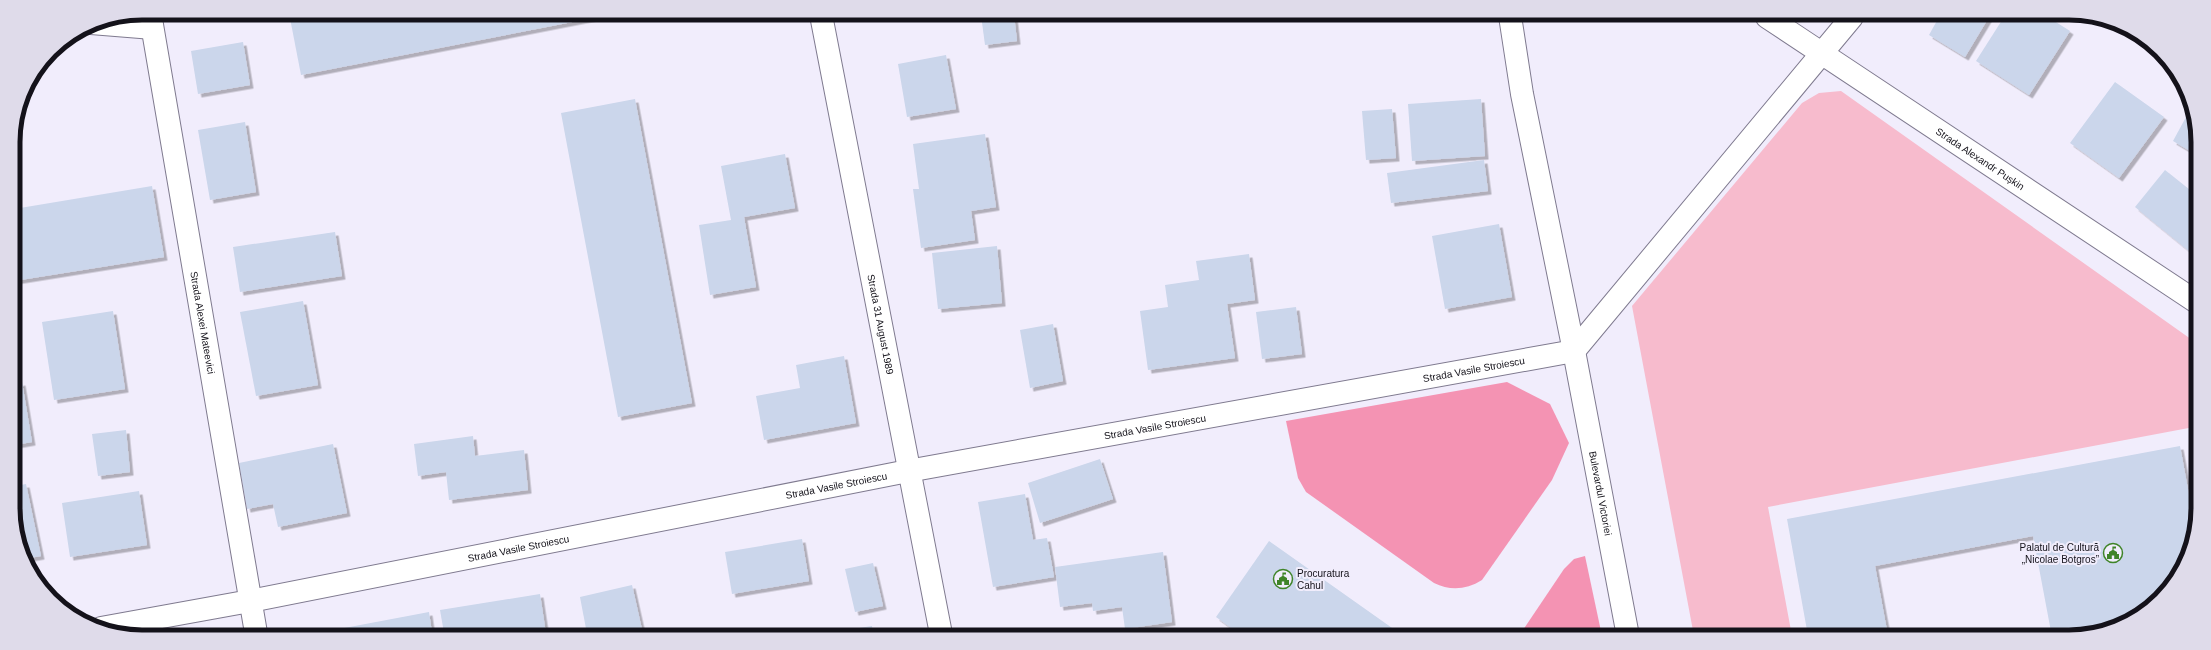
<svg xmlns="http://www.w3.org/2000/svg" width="2211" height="650" viewBox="0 0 2211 650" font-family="Helvetica,sans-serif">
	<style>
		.green { fill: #f7bbcd }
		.forest { fill: #f493b3 }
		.building { fill: #cbd6eb; filter: url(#shadow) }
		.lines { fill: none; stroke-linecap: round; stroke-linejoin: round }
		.service-casing { stroke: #7f7a8f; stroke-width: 22 }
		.minor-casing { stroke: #7f7a8f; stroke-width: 24 }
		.service { stroke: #fff; stroke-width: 20 }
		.minor { stroke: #fff; stroke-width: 22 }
		.labels { text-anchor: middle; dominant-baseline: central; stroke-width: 4; stroke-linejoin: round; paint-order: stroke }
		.street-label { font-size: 10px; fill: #14121a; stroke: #f1edfc }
		.poi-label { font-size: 10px; fill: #14121a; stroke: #f1edfc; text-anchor: end }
		.rim { fill: none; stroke: #14121a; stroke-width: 5 }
	</style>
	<defs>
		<filter id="shadow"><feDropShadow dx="3.5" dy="3.5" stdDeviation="0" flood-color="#0004"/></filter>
	</defs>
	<rect width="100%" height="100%" fill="#f1edfc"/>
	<!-- green -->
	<path class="green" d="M 1841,91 L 2195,342 L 2194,427 L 1768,507 L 1792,636 L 1694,636 L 1632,306 L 1802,103 L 1819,93 Z"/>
	<!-- forest -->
	<g class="forest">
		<path d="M 1507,382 L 1550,404 L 1569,443 L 1552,480 L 1482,580 C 1466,590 1450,591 1434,583 L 1306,492 L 1298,478 L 1286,421 Z"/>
		<path d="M 1585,556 L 1602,636 L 1519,636 L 1564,569 L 1574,559 Z"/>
	</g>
	<!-- building -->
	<g class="building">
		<path d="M 289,13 L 608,14 L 608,15 L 301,75 Z"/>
		<path d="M 981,15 L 1014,15 L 1017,41 L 985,45 Z"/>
		<path d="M 1939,17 L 1989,17 L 1965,57 L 1929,35 Z"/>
		<path d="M 2004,17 L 2048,17 L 2070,31 L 2029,95 L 1976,61 Z"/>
		<path d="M 243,42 L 250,85 L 198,94 L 191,51 Z"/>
		<path d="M 946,55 L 956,109 L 907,117 L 898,64 Z"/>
		<path d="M 2115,82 L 2164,117 L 2119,178 L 2070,143 Z"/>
		<path d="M 635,99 L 692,403 L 618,417 L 561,113 Z"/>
		<path d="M 1481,99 L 1485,156 L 1412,161 L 1408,104 Z"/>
		<path d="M 2192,106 L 2196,117 L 2195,154 L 2173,141 Z"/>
		<path d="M 1392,109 L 1396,158 L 1366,160 L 1362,111 Z"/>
		<path d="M 245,122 L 256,192 L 210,200 L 198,130 Z"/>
		<path d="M 985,134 L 996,207 L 971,211 L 975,240 L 921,248 L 913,189 L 919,189 L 913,144 Z"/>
		<path d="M 785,154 L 795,208 L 744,217 L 756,287 L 710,295 L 699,225 L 731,220 L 721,166 Z"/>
		<path d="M 1484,160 L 1488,191 L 1391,203 L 1387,173 Z"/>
		<path d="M 2165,170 L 2195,194 L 2195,256 L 2135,207 Z"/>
		<path d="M 152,186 L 164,257 L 14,281 L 14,209 Z"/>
		<path d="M 1499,224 L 1512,297 L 1445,309 L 1432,236 Z"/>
		<path d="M 335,232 L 342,276 L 240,292 L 233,247 Z"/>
		<path d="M 997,246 L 1002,303 L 938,309 L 932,253 Z"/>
		<path d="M 1249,254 L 1255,300 L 1227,304 L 1235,358 L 1148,370 L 1140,311 L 1168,307 L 1165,285 L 1199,280 L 1196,261 Z"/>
		<path d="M 303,301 L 318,385 L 256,396 L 240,312 Z"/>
		<path d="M 1296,307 L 1302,354 L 1262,359 L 1256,312 Z"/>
		<path d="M 113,311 L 125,389 L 54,400 L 42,322 Z"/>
		<path d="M 1053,324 L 1063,381 L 1030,388 L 1020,330 Z"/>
		<path d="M 844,356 L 856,423 L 764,440 L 756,396 L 800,388 L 796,365 Z"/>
		<path d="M 22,382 L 32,442 L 15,445 L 15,384 Z"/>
		<path d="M 126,430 L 130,472 L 98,476 L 92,434 Z"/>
		<path d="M 473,436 L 475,456 L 524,450 L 528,490 L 449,500 L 446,472 L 418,476 L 414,444 Z"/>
		<path d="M 333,444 L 347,513 L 278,527 L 273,504 L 247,509 L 239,463 Z"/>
		<path d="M 2180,446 L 2194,522 L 2194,541 L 2181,573 L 2154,605 L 2118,627 L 2077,637 L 2052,637 L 2033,536 L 1875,566 L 1888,636 L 1808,636 L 1787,519 Z"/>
		<path d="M 1100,459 L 1113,499 L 1040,523 L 1028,483 Z"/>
		<path d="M 26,484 L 41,556 L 24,559 L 15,533 L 15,486 Z"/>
		<path d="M 139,491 L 147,545 L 70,557 L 62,503 Z"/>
		<path d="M 1025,494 L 1033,540 L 1047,538 L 1054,577 L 993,587 L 978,502 Z"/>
		<path d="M 802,539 L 809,581 L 732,594 L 725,552 Z"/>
		<path d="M 1269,541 L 1402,635 L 1241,635 L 1216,617 Z"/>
		<path d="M 1163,552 L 1172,622 L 1125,629 L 1122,607 L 1093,611 L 1092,603 L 1060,607 L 1055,567 Z"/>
		<path d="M 873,563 L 883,606 L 855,612 L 845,569 Z"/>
		<path d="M 632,585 L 643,634 L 587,634 L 580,597 Z"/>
		<path d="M 540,594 L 546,634 L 444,633 L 440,610 Z"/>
		<path d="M 429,612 L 432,633 L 323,633 L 323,632 Z"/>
		<path d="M 872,626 L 873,634 L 827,634 L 827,633 Z"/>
	</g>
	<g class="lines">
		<defs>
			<path id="service" d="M 91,24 L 153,29"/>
			<g id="minor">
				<path id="s1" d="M 150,13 L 256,633"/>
				<path id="s2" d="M 821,15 L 941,634"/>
				<path id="s3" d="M 1510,16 L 1522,94 L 1574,351 L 1628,636"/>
				<path id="s4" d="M 1767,17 L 2195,301"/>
				<path d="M 1574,351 L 1852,17"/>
				<path id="s5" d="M 101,628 L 250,601 L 908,471 L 1574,351"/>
			</g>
		</defs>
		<!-- service casing -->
		<use href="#service" class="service-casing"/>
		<!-- minor casing -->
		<use href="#minor" class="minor-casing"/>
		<!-- service -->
		<use href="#service" class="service"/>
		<!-- minor -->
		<use href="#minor" class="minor"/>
	</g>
	<!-- icons -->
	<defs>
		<symbol id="civic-ring" viewBox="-11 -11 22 22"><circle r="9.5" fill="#f1edfc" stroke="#3f8428" stroke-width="1.5"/><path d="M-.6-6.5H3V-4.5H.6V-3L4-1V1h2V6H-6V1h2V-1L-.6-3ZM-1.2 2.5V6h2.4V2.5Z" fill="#3f8428"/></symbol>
	</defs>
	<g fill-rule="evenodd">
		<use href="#civic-ring" x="2102" y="542" width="22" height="22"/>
		<use href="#civic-ring" x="1272" y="568" width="22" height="22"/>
	</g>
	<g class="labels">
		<!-- street labels -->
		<g class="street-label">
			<text stroke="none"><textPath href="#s4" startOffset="256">Strada Alexandr Pușkin</textPath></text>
			<text stroke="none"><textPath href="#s1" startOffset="314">Strada Alexei Mateevici</textPath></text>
			<text stroke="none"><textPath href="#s2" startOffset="315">Strada 31 August 1989</textPath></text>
			<text stroke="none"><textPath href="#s5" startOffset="1397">Strada Vasile Stroiescu</textPath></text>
			<text stroke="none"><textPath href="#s5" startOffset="1073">Strada Vasile Stroiescu</textPath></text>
			<text stroke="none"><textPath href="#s5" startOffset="749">Strada Vasile Stroiescu</textPath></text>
			<text stroke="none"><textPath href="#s3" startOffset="486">Bulevardul Victoriei</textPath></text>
			<text stroke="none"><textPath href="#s5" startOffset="425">Strada Vasile Stroiescu</textPath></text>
		</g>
		<!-- poi labels -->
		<g class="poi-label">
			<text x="2099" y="547">Palatul de Cultură<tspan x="2099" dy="12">„Nicolae Botgros”</tspan></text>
			<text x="1297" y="573" text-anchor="start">Procuratura<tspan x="1297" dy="12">Cahul</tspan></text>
		</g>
	</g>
	<!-- crop -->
	<path d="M0 0H2211V650H0ZM142 20H2069A122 122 0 0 1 2191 142V508A122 122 0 0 1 2069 630H142A122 122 0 0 1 20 508V142A122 122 0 0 1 142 20Z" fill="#dfdbea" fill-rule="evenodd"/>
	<path class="rim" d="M142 20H2069A122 122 0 0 1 2191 142V508A122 122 0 0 1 2069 630H142A122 122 0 0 1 20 508V142A122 122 0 0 1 142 20Z"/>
</svg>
